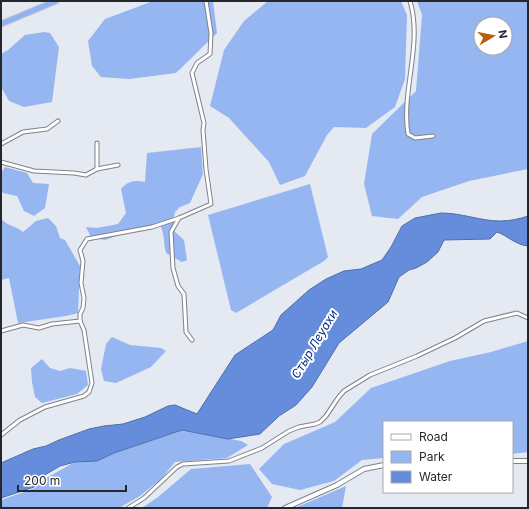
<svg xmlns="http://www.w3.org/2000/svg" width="529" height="509" viewBox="0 0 529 509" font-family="Inter,sans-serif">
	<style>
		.green { fill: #96b6f2; fill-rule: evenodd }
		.water { fill: #658ddc; stroke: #526ea7 }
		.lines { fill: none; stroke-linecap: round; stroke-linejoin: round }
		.minor-casing { stroke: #7e828b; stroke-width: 5 }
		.secondary-casing { stroke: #7e828b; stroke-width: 6 }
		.trunk-casing { stroke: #c6c7c8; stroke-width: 7 }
		.minor { stroke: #fff; stroke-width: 3 }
		.secondary { stroke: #fff; stroke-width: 4 }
		.trunk { stroke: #8fb2f6; stroke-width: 5 }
		.labels { text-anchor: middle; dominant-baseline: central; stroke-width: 4; stroke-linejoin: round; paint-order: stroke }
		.water-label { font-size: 12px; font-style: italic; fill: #052d88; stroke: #fff }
	</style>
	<rect width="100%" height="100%" fill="#e4e9f2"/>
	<!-- green -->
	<g class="green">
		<path d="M 153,1 L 213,1 L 217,33 L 176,73 L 129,79 L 101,77 L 92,66 L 88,41 L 105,19 Z"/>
		<path d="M 268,1 L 401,1 L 407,15 L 405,79 L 395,107 L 366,128 L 334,127 L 327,135 L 305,176 L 280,185 L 269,162 L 229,118 L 210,106 L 224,50 L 244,21 Z"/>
		<path d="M 417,1 L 528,1 L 528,169 L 469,181 L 422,197 L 398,219 L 372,216 L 364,184 L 372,134 L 416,91 L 422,15 ZM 481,24 L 505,24 L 505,48 L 481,48 Z"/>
		<path d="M 44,32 L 50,33 L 59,47 L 52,102 L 24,107 L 9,101 L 1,87 L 1,54 L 8,50 L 25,35 Z"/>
		<path d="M 201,147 L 203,174 L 190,203 L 180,207 L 175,212 L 173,221 L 175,232 L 184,240 L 187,260 L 182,262 L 166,253 C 163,242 165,232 159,224 L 145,226 L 105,240 L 91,237 L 86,227 L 97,228 L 118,224 L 126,213 L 121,189 C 128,181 135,180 145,182 L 147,153 Z"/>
		<path d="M 5,167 L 27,173 L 33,183 L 49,184 L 45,208 L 34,216 L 24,211 L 17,196 L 3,193 L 1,190 L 1,173 Z"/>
		<path d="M 310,184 L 328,257 L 324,261 L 236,313 L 231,310 L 208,215 Z"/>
		<path d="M 48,218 L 56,226 L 60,238 L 65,240 L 80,266 L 78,313 L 66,316 L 18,323 L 9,278 L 1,280 L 1,219 C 9,227 15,225 23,232 L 36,221 Z"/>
		<path d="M 112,337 L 130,345 L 161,348 L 166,351 L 151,367 L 116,383 L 104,381 L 101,369 L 106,344 Z"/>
		<path d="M 528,341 L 528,452 L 512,454 L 512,422 L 384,422 L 384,458 L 362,460 L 334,481 L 300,490 L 272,484 L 259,469 L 284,444 L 335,422 L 371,388 L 450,361 L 491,352 Z"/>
		<path d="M 42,359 L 50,368 L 60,371 L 70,368 L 86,371 L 88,385 L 77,394 L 42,403 L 35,397 L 32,382 L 31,368 Z"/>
		<path d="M 182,430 L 241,441 L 248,445 L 227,458 L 175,462 L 162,478 L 140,496 L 119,508 L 1,508 L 1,500 L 35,488 L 48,477 L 75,462 L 97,461 L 114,453 Z"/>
		<path d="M 250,464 L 272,497 L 267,508 L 142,508 L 158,497 L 191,469 Z"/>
		<path d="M 346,486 L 342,508 L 295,508 Z"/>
	</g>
	<!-- water -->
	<path class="water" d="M 441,213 C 462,213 481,221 500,221 C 510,221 519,219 528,216 L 528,246 C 516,245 508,236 497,232 L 490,239 L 444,240 L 438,252 L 427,262 L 416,268 L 409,270 L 399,277 L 388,302 L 339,343 L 312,387 L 296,405 L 279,416 L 260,434 L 228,439 L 182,430 L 114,453 L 97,461 L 75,462 L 60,466 L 43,476 L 40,482 L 34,487 L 1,498 L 1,463 L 33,449 L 46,446 L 59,440 L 89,429 L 104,426 L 123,424 L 145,417 L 168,406 L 175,405 L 197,414 L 235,355 L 273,330 L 281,315 L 309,290 L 326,279 L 344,271 L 361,269 L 382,260 L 391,247 L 402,226 L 415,218 Z"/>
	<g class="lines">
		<defs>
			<g id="minor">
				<path d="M 410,1 C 423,45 401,90 408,134 L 415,138 L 433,136"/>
				<path d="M 1,144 L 23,132 L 47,129 L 58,121"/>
				<path d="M 1,162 L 34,171 L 74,173 L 86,175 L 97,169 L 118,165"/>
				<path d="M 97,169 L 97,143"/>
				<path d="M 80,321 L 80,314 L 83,308 L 84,298 L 81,283 L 83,261 L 80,250 L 87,239 L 152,227 L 179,218"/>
				<path d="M 1,331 L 23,325 L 39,328 L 52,324 L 80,321 L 84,330 L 92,383 L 89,392 L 84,396 L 45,407 L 20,420 L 1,435"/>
				<path d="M 192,340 L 186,332 L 184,294 L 178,286 L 173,268 L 171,232 L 179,218 L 211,204 L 206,169 L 203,130 L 204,123 L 192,73 L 197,63 L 210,54 L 211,33 L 206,1"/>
				<path d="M 128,508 L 144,498 L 177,467 L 183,464 L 229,461 L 262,448 L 289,431 L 299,427 L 315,424 L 320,422 L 326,416 L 338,398 L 344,391 L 370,375 L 417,356 L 455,338 L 484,321 L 517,313 L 528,318"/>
			</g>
			<g id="secondary">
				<path d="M 512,461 L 528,461"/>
				<path d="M 285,508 L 337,485 L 364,469 L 384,465"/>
			</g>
			<path id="trunk" d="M 1,24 L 56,1"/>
		</defs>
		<!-- minor casing -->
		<use href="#minor" class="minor-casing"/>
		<!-- secondary casing -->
		<use href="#secondary" class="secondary-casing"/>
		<!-- trunk casing -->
		<use href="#trunk" class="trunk-casing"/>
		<!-- minor -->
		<use href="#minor" class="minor"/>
		<!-- secondary -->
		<use href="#secondary" class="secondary"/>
		<!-- trunk -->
		<use href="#trunk" class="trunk"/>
	</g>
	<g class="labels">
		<!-- water labels -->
		<g class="water-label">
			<text transform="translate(314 344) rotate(-59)">Стыр Леуахи</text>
		</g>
	</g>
	<!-- border -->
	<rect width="529" height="509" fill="none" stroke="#25272a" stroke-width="4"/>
	<!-- legend -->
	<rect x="383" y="421" width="130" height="72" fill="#ffffff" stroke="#a8a9aa"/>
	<rect x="391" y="434" width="20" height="6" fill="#ffffff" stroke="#a8a9aa"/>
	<text x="419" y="441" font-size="12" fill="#25272a">Road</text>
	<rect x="391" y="451" width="20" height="12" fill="#96b6f2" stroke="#a8a9aa"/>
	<text x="419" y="461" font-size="12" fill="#25272a">Park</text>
	<rect x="391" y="471" width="20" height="12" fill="#658ddc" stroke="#a8a9aa"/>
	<text x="419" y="481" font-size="12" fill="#25272a">Water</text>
	<!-- north arrow -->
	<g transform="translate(493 36) rotate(80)"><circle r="19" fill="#ffffff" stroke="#a8a9aa"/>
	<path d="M0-3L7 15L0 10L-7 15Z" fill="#ba5d0a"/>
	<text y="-6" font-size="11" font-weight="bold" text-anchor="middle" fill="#25272a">N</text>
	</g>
	<!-- scale -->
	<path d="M18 485v6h108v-6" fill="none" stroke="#25272a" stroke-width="2"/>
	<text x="24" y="485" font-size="12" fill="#25272a" stroke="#ffffff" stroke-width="3" paint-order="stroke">200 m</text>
</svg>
